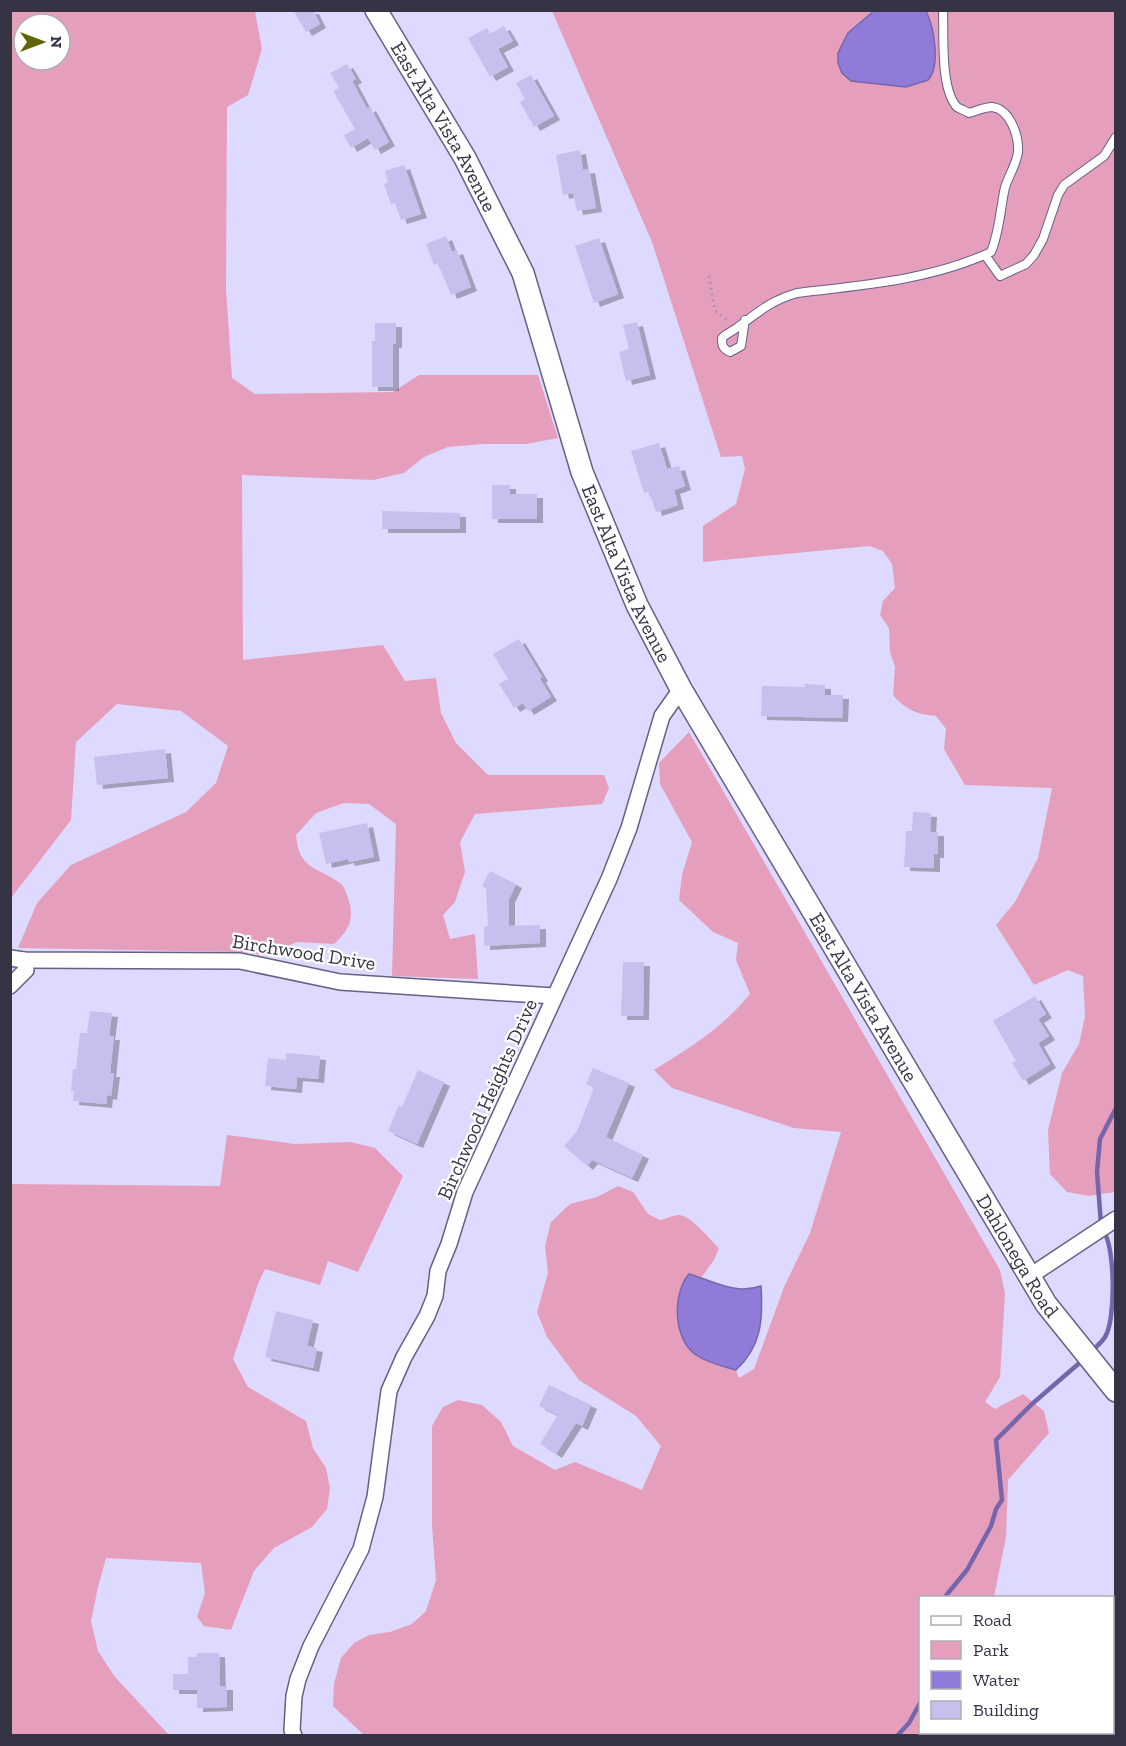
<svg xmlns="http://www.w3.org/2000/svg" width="1126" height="1746" viewBox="0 0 1126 1746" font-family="'Zilla Slab',serif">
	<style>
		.green { fill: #e69ebd; fill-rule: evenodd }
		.water { fill: #907cd8; stroke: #7566ac; stroke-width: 1.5 }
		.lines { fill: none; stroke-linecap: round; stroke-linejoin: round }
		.stream { stroke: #7566ac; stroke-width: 4.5 }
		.building { fill: #c7c0ee; filter: url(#shadow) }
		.service-casing { stroke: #665f87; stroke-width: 10 }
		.minor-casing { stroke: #665f87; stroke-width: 18 }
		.secondary-casing { stroke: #665f87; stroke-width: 24 }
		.path { stroke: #9894b1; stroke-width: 3; stroke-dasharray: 1.5 4.5; stroke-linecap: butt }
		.service { stroke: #fff; stroke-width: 8 }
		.minor { stroke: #fff; stroke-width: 15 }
		.secondary { stroke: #fff; stroke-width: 21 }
		.labels { text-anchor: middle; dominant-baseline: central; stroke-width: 4.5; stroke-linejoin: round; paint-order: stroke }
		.street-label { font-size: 20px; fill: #363345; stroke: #fff }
	</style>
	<defs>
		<filter id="shadow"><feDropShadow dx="6" dy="4" stdDeviation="0" flood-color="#0004"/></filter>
	</defs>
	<rect width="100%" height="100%" fill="#ded9fe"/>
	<!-- green -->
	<g class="green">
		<path d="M 11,10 L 255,11 L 262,49 L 248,95 L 227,107 L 226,289 L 232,378 L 255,394 L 393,392 L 419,375 L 538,375 L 558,438 L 526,444 L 483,444 L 448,447 L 424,457 L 404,473 L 373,480 L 242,475 L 243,660 L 383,645 L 405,681 L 436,678 L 441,713 L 456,743 L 488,775 L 604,775 L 609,788 L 602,804 L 475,814 L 460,842 L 465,872 L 455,902 L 443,915 L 450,939 L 475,934 L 478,979 L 392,976 L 396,824 L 369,804 L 344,803 L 316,813 L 296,835 C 299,870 316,866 340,883 C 344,886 345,890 347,895 C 355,916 351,929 334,944 L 296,942 L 270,956 L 242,952 L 18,948 L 37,903 L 71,865 L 186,812 L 216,783 L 228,746 L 181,711 L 117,704 L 76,742 L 71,820 L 11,898 ZM 24,24 L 60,24 L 60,60 L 24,60 Z"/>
		<path d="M 552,11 L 1115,11 L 1115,1192 L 1089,1196 L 1067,1192 L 1050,1174 L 1048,1130 L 1062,1073 L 1079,1044 L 1085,1016 L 1083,976 L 1068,970 L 1034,985 L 996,925 L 1015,902 L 1038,858 L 1052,788 L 965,785 L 944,749 L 946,729 L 936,716 C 916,714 906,710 893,695 L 895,667 L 890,652 L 889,628 L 880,615 L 883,601 L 895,588 L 892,564 L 883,551 L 869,546 L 703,562 L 703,526 L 736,504 L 745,469 L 742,456 L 721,457 L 652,242 Z"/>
		<path d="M 689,732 L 1000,1270 L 1005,1294 L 1000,1377 L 985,1402 L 995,1409 L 1023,1394 L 1044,1411 L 1049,1433 L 1008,1480 L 1006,1537 L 994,1597 L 920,1598 L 920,1732 L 967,1733 L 966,1735 L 365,1736 L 333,1706 L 334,1684 L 341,1658 L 354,1643 L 369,1635 L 390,1632 L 412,1624 L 426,1611 L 436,1580 L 432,1525 L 432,1426 L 443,1407 L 458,1400 L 482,1405 L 501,1422 L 513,1446 L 555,1470 L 575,1462 L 642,1490 L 661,1446 L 636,1416 L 579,1380 L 547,1337 L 537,1312 L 548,1273 L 545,1246 L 551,1222 L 570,1204 L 597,1197 L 618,1186 L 633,1192 L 648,1214 L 660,1220 C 666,1219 673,1215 679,1215 C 692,1216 709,1239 719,1248 L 714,1260 L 701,1278 L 689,1275 L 717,1365 L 736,1370 L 739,1378 L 754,1369 L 784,1287 L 810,1233 L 841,1132 L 794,1128 L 693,1095 L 672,1088 L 654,1070 C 691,1047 722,1028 750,994 L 736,960 L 738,943 L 713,932 L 679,900 L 682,875 L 692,842 L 660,784 L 659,763 Z"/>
		<path d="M 227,1135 L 295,1144 L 351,1142 L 375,1148 L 403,1176 L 358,1272 L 328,1261 L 320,1285 L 265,1269 L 258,1284 L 233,1359 L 248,1387 L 306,1421 L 313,1448 L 326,1468 L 330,1488 L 327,1509 L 312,1527 L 274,1548 L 254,1571 L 231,1630 L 204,1626 L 197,1617 L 205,1593 L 201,1563 L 106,1558 L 98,1587 L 91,1621 L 98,1651 L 115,1677 L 169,1735 L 11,1735 L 11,1184 L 220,1186 Z"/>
		<path d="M 1115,1633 L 1115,1735 L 1040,1735 L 1042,1732 L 1112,1732 L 1112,1649 Z"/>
	</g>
	<!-- water -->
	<g class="water">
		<path d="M 875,10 L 926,11 C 934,27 941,66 928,80 L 906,87 L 851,81 L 842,73 L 838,63 L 838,53 L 848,33 Z"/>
		<path d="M 689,1274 C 714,1281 735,1295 761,1286 C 763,1319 762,1346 736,1370 C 722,1366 708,1363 696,1355 C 673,1339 672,1294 689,1274 Z"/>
	</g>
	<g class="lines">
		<!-- stream -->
		<g class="stream">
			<path d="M 1101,1224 L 1097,1172 L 1100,1139 L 1116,1108"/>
			<path d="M 1092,1351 C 1096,1347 1102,1342 1105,1337 C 1116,1320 1115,1248 1104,1232"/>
			<path d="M 944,1598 L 967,1570 L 991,1526 L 996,1509 L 1002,1500 L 996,1440 L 1032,1404 L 1084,1359"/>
			<path d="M 897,1736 L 909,1723 L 920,1703"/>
		</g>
	</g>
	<!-- building -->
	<g class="building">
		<path d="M 293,10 L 313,10 L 320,24 L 306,32 Z"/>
		<path d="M 504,26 L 513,41 L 498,49 L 508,67 L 490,77 L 468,38 L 487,28 L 490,34 Z"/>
		<path d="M 347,64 L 356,79 L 352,81 L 367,109 L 370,107 L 389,142 L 375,150 L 368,138 L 351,148 L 344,135 L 355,129 L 333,91 L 339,88 L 330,73 Z"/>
		<path d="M 531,75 L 554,116 L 534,127 L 520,102 L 525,99 L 516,83 Z"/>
		<path d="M 580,150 L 583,170 L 589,169 L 596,208 L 577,211 L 573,193 L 563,195 L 556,155 Z"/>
		<path d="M 404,165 L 421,214 L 401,220 L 395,203 L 391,204 L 384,184 L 388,182 L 385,171 Z"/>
		<path d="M 446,236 L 452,252 L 457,250 L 471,287 L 451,295 L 438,263 L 434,265 L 426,244 Z"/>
		<path d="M 599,238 L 618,294 L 594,303 L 575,246 Z"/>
		<path d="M 637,322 L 650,375 L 626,381 L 619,352 L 629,349 L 623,325 Z"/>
		<path d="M 375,323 L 396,323 L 396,344 L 393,344 L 393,387 L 372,387 L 372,341 L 375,341 Z"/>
		<path d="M 659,443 L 667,469 L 679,466 L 685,486 L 674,490 L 678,505 L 656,512 L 649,492 L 644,493 L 631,451 Z"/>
		<path d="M 492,485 L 510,485 L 510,494 L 537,494 L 537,519 L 492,519 Z"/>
		<path d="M 382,511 L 460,513 L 460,529 L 382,529 Z"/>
		<path d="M 519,639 L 542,677 L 540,679 L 551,697 L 528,711 L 523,703 L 514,708 L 499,684 L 508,679 L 493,654 Z"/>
		<path d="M 805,684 L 825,685 L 825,695 L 843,695 L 842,718 L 761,716 L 762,686 L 805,687 Z"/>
		<path d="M 165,749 L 168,778 L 97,785 L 94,757 Z"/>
		<path d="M 913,812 L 931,813 L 930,832 L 938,832 L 938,854 L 934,854 L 934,868 L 904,867 L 906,831 L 912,831 Z"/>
		<path d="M 367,823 L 374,857 L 349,862 L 348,859 L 326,864 L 319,833 Z"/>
		<path d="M 490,871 L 516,884 L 509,899 L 509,926 L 540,925 L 540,943 L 484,946 L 484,927 L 488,926 L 486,888 L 482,886 Z"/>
		<path d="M 623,962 L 644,962 L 643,1016 L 621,1016 Z"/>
		<path d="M 1035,996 L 1046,1014 L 1038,1019 L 1049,1036 L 1038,1043 L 1050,1064 L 1023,1081 L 1012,1063 L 1016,1061 L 993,1021 Z"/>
		<path d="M 90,1011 L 112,1013 L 109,1036 L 114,1036 L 110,1073 L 114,1073 L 111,1096 L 107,1095 L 106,1104 L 73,1101 L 74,1091 L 71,1091 L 73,1069 L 76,1069 L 80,1033 L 87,1033 Z"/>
		<path d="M 286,1053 L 320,1056 L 318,1079 L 297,1077 L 296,1089 L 265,1086 L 268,1058 L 286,1060 Z"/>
		<path d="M 593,1068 L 629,1083 L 606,1137 L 643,1155 L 632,1178 L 592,1160 L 587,1166 L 564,1146 L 577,1131 L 594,1088 L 586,1084 Z"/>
		<path d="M 418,1070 L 444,1082 L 417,1144 L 388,1131 L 399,1105 L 402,1107 Z"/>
		<path d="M 276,1311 L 313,1320 L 307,1346 L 317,1348 L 313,1368 L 265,1357 Z"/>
		<path d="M 549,1385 L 591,1405 L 582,1426 L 576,1423 L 556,1454 L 540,1444 L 558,1415 L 539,1406 Z"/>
		<path d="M 197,1653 L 219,1653 L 220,1686 L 227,1686 L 227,1707 L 197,1708 L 197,1690 L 173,1690 L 173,1674 L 188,1674 L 188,1657 L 197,1657 Z"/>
	</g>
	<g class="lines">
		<defs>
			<g id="service">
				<path d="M 985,255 L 1000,276 L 1026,264 L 1034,255 L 1043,239 L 1058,195 L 1064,185 L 1104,156 L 1116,137"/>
				<path d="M 745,320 L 741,346 L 730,352 C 723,349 722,346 722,338 C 727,333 733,331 738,327 C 760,311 770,301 797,293 C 863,285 931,280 991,252 C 999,233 1000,213 1004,192 C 1006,179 1016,167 1018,152 C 1019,136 1010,109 992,107 C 985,107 976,111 969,113 C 966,111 960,109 957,107 C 940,89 944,34 943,10"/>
			</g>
			<g id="minor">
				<path d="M 10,958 L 24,960 L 240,961 L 340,982 L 554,996"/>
				<path d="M 10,986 L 26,970 L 24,960"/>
				<path d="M 1030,1276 L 1116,1219"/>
				<path d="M 294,1736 L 292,1730 L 294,1696 L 298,1679 L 311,1646 L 361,1549 L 375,1497 L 389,1391 L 404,1357 L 427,1316 L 435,1296 L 438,1271 L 449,1244 L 465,1192 L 609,879 L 629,828 L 662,716 L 681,689"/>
			</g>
			<g id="secondary">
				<path id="s1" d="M 376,10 L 465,158 L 523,273 L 582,472 L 637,605 L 681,689 L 1046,1304 L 1116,1391"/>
			</g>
		</defs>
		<!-- service casing -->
		<use href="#service" class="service-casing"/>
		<!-- minor casing -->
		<use href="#minor" class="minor-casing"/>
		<!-- secondary casing -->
		<use href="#secondary" class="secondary-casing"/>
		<!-- path -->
		<path class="path" d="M 709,276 L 715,311 L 729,321"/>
		<!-- service -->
		<use href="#service" class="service"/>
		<!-- minor -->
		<use href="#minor" class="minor"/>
		<!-- secondary -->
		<use href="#secondary" class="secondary"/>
	</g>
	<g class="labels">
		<!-- street labels -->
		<g class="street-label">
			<text stroke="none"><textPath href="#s1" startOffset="135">East Alta Vista Avenue</textPath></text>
			<text stroke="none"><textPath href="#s1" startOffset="620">East Alta Vista Avenue</textPath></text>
			<text transform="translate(304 952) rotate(9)">Birchwood Drive</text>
			<text stroke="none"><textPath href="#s1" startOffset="1106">East Alta Vista Avenue</textPath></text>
			<text transform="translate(487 1099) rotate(-66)">Birchwood Heights Drive</text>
			<text stroke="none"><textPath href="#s1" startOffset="1407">Dahlonega Road</textPath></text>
		</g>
	</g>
	<!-- border -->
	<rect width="1126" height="1746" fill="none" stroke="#363345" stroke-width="24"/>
	<!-- legend -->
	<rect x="919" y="1596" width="195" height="138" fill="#ffffff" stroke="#afadb5" stroke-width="1.5"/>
	<rect x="931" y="1616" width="30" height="9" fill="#ffffff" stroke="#afadb5" stroke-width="1.5"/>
	<text x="973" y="1626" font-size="18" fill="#363345">Road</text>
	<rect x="931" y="1641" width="30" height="18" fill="#e69ebd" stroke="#afadb5" stroke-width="1.5"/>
	<text x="973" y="1656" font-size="18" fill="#363345">Park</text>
	<rect x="931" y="1671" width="30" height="18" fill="#907cd8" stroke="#afadb5" stroke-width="1.5"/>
	<text x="973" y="1686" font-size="18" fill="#363345">Water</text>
	<rect x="931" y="1701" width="30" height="18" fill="#c7c0ee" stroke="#afadb5" stroke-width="1.5"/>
	<text x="973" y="1716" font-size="18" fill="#363345">Building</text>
	<!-- north arrow -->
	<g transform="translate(42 42) rotate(90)"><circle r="28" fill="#ffffff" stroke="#afadb5" stroke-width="1.5"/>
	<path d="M0-4.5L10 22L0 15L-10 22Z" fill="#616501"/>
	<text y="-9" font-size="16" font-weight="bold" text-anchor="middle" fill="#363345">N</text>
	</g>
</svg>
